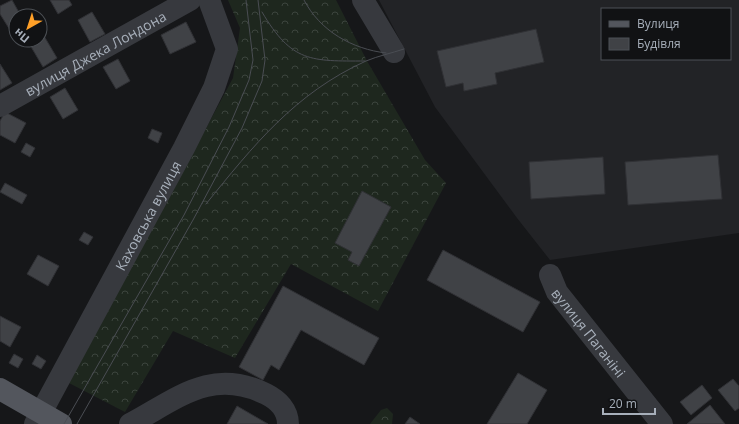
<svg xmlns="http://www.w3.org/2000/svg" width="739" height="424" viewBox="0 0 739 424" font-family="'Open Sans',sans-serif">
	<style>
		.built { fill: #222326; fill-rule: evenodd }
		.forest { fill: url(#forest-crowns) }
		.building { fill: #404246; stroke: #303135 }
		.lines { fill: none; stroke-linecap: round; stroke-linejoin: round }
		.minor { stroke: #37393e; stroke-width: 22 }
		.major { stroke: #53565d; stroke-width: 22 }
		.tram { stroke: #4a4d53; stroke-width: 1 }
		.labels { text-anchor: middle; dominant-baseline: central; stroke-width: 4; stroke-linejoin: round; paint-order: stroke }
		.street-label { font-size: 14px; fill: #a7afba; stroke: #111214 }
	</style>
	<defs>
		<pattern id="forest-crowns" width="20" height="18" patternUnits="userSpaceOnUse"><rect width="20" height="18" fill="#1e271e"/><path d="M2 6a3 3 0 1 1 6 0M12 15a3 3 0 1 1 6 0" fill="none" stroke="#3c443d"/></pattern>
	</defs>
	<rect width="100%" height="100%" fill="#161719"/>
	<!-- built -->
	<path class="built" d="M 379,0 L 739,0 L 739,233 L 550,260 L 517,218 L 435,107 ZM 602,9 L 730,9 L 730,59 L 602,59 Z"/>
	<!-- forest -->
	<g class="forest">
		<path d="M 228,0 L 336,0 L 367,61 L 425,160 L 446,183 L 378,311 L 291,264 L 235,358 L 173,331 L 125,412 L 69,383 L 233,78 L 240,28 Z"/>
		<path d="M 387,408 L 393,414 L 392,424 L 370,424 L 381,410 Z"/>
	</g>
	<!-- building -->
	<g class="building">
		<path d="M 12,0 L 21,16 L 16,16 L 16,27 L 10,30 L 0,14 L 0,6 Z"/>
		<path d="M 50,0 L 69,0 L 72,5 L 58,14 Z"/>
		<path d="M 92,12 L 105,34 L 90,42 L 78,20 Z"/>
		<path d="M 186,22 L 196,42 L 170,54 L 161,35 Z"/>
		<path d="M 536,29 L 544,62 L 495,73 L 497,84 L 464,91 L 463,83 L 446,87 L 437,51 Z"/>
		<path d="M 44,36 L 57,58 L 43,67 L 30,45 Z"/>
		<path d="M 118,59 L 130,81 L 116,89 L 103,67 Z"/>
		<path d="M 0,64 L 12,83 L 0,90 Z"/>
		<path d="M 65,88 L 78,110 L 63,119 L 50,97 Z"/>
		<path d="M 5,112 L 26,123 L 15,143 L 0,135 L 0,121 Z"/>
		<path d="M 152,129 L 162,133 L 158,143 L 148,138 Z"/>
		<path d="M 26,143 L 35,148 L 30,157 L 21,152 Z"/>
		<path d="M 718,155 L 722,199 L 628,205 L 625,162 Z"/>
		<path d="M 603,157 L 605,194 L 531,199 L 529,162 Z"/>
		<path d="M 5,183 L 27,195 L 22,204 L 0,192 Z"/>
		<path d="M 362,191 L 391,207 L 359,266 L 348,260 L 352,252 L 335,243 Z"/>
		<path d="M 84,232 L 93,237 L 88,245 L 79,240 Z"/>
		<path d="M 443,250 L 540,302 L 523,332 L 427,280 Z"/>
		<path d="M 38,255 L 59,266 L 48,286 L 27,274 Z"/>
		<path d="M 283,286 L 379,338 L 364,365 L 301,330 L 279,370 L 271,365 L 263,380 L 239,367 Z"/>
		<path d="M 0,316 L 21,327 L 10,347 L 0,341 Z"/>
		<path d="M 14,354 L 23,359 L 18,368 L 9,363 Z"/>
		<path d="M 37,355 L 46,361 L 41,369 L 32,364 Z"/>
		<path d="M 518,373 L 547,390 L 527,424 L 487,424 Z"/>
		<path d="M 733,379 L 739,386 L 739,408 L 735,411 L 718,390 Z"/>
		<path d="M 702,385 L 712,398 L 691,415 L 680,402 Z"/>
		<path d="M 710,405 L 725,424 L 687,424 Z"/>
		<path d="M 237,406 L 268,424 L 227,424 Z"/>
		<path d="M 410,417 L 420,424 L 405,424 Z"/>
	</g>
	<g class="lines">
		<!-- minor -->
		<g class="minor">
			<path d="M 363,0 L 394,52"/>
			<path id="s1" d="M 0,106 L 190,0"/>
			<path id="s2" d="M 550,275 L 557,292 L 662,424"/>
			<path id="s3" d="M 35,424 L 184,148 L 214,88 L 227,49 L 209,0"/>
			<path d="M 130,424 C 177,399 211,367 266,394 C 278,400 288,410 288,424"/>
		</g>
		<!-- major -->
		<path class="major" d="M 0,389 L 61,424"/>
		<!-- tram -->
		<g class="tram">
			<path d="M 304,0 C 320,31 352,49 386,53"/>
			<path d="M 262,12 C 292,63 311,61 365,61"/>
			<path d="M 206,204 C 253,146 295,93 366,61 C 378,56 392,53 404,49"/>
			<path d="M 64,424 L 184,215 L 229,127 L 249,80 L 253,60 L 246,0"/>
			<path d="M 77,424 L 193,220 L 242,128 L 262,81 L 265,60 L 258,0"/>
		</g>
	</g>
	<g class="labels">
		<!-- street labels -->
		<g class="street-label">
			<text stroke="none"><textPath href="#s1" startOffset="109">вулиця Джека Лондона</textPath></text>
			<text stroke="none"><textPath href="#s3" startOffset="237">Каховська вулиця</textPath></text>
			<text stroke="none"><textPath href="#s2" startOffset="70">вулиця Паганіні</textPath></text>
		</g>
	</g>
	<!-- legend -->
	<rect x="601" y="8" width="130" height="52" fill="#111214" stroke="#4d5156"/>
	<rect x="609" y="21" width="20" height="6" fill="#53565d" stroke="#4d5156"/>
	<text x="637" y="28" font-size="12" fill="#a7afba">Вулиця</text>
	<rect x="609" y="38" width="20" height="12" fill="#404246" stroke="#4d5156"/>
	<text x="637" y="48" font-size="12" fill="#a7afba">Будівля</text>
	<!-- north arrow -->
	<g transform="translate(28 28) rotate(219)"><circle r="19" fill="#111214" stroke="#4d5156"/>
	<path d="M0-3L7 15L0 10L-7 15Z" fill="#ffa028"/>
	<text y="-6" font-size="11" font-weight="bold" text-anchor="middle" fill="#a7afba">Пн</text>
	</g>
	<!-- scale -->
	<path d="M603 408v6h52v-6" fill="none" stroke="#a7afba" stroke-width="2"/>
	<text x="609" y="408" font-size="12" fill="#a7afba" stroke="#111214" stroke-width="3" paint-order="stroke">20 m</text>
</svg>
